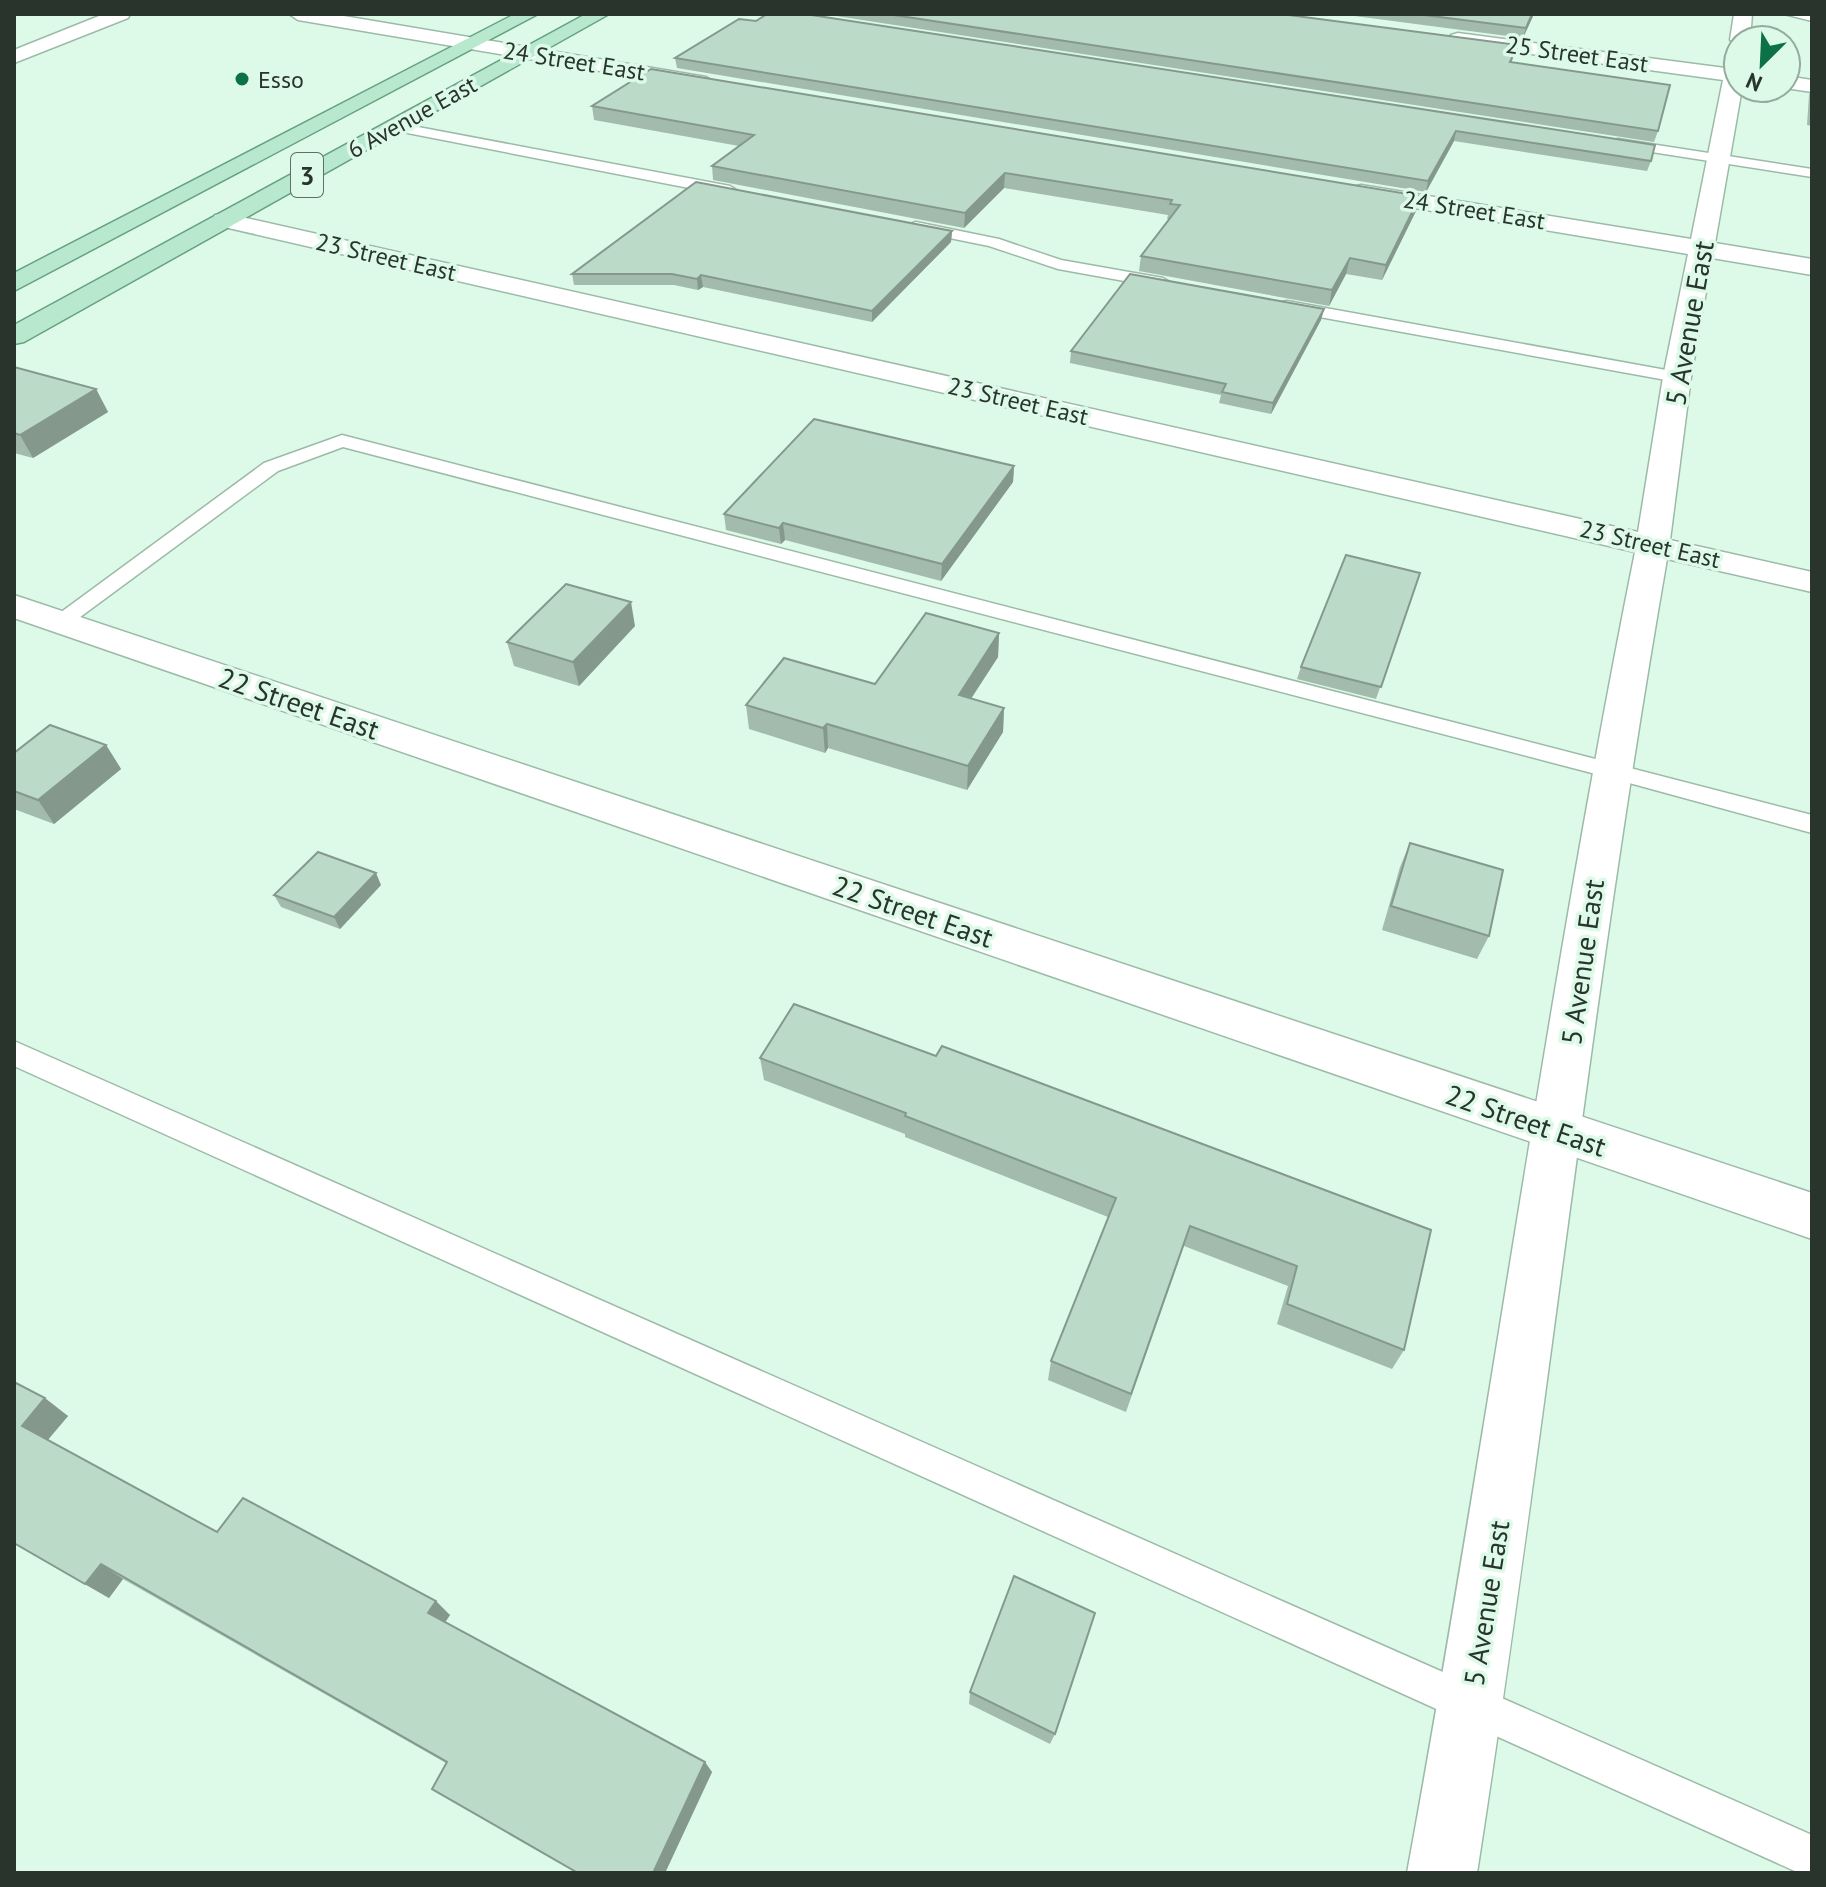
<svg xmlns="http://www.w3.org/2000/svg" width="1826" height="1887" viewBox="0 0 1826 1887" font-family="'PT Sans',sans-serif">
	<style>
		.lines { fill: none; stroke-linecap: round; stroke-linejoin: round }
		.lane-casing { stroke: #9dbaa9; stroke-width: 3 }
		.street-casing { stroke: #9dbaa9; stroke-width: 3 }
		.secondary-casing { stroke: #9dbaa9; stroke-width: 3 }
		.primary-casing { stroke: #67a180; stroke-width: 3 }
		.lane { fill: #fff; fill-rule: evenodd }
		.street { fill: #fff; fill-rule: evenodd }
		.secondary { fill: #fff; fill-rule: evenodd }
		.primary { fill: #b8e9ce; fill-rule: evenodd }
		.wall { fill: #a2bbac }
		.shaded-wall { fill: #84998c }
		.building { fill: #bcdac8; stroke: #84998c; stroke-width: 2 }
		.poi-dot { fill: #0d7147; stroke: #dcfae7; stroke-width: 3 }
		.labels { text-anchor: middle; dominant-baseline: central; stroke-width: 7; stroke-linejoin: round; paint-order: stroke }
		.far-street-label { font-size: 24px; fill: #29342d; stroke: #dcfae7 }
		.far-poi-label { font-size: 24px; fill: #29342d; stroke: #dcfae7; text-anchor: start }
		.shield { fill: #dcfae7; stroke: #5f6f65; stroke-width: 2 }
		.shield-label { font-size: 26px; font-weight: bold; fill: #29342d }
		.street-label { font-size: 28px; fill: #29342d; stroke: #dcfae7 }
	</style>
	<rect width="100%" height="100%" fill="#dcfae7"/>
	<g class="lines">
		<defs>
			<g id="lane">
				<path d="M 1784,14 L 1812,14 L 1812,21 Z"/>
				<path d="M 397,123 L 730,186 L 738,191 L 730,196 L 392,130 L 392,124 Z"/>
				<path d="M 1618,139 L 1812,169 L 1812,177 L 1613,146 L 1613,140 Z"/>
				<path d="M 916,222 L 999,239 L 1061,260 L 1163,278 L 1171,283 L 1163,288 L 1058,269 L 989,246 L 910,230 L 910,224 Z"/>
				<path d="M 1287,301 L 1677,372 L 1686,377 L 1677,382 L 1281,310 L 1279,306 L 1281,302 Z"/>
				<path d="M 342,435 L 1812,815 L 1812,833 L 1611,778 L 343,447 L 278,471 L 68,626 L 52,626 L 49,621 L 264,463 Z"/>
				<path d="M 14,1041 L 1812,1835 L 1812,1873 L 1797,1872 L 14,1066 Z"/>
			</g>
			<g id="street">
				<path d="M 104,14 L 130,14 L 128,18 L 14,63 L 14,50 Z"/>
				<path d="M 289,14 L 332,14 L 706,77 L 716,83 L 706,89 L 298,20 Z"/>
				<path d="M 1734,14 L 1752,14 L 1750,40 L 1738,40 L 1738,45 L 1730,40 Z"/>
				<path d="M 1458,33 L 1725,68 L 1728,54 L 1738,48 L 1738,88 L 1742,88 L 1715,243 L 1812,259 L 1812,275 L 1712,258 L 1691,377 L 1670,540 L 1812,572 L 1812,592 L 1667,559 C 1591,995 1545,1436 1477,1873 L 1407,1873 C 1488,1433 1547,990 1635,552 L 224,227 L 215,225 L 212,220 L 215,215 L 224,213 L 1638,532 L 1663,377 L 1688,254 L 1361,199 L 1353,197 L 1349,192 L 1353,187 L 1361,185 L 1691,239 L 1723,80 L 1451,43 L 1448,39 L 1451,35 Z"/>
				<path d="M 1786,76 L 1812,80 L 1812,92 L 1785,88 Z"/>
			</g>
			<path id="secondary" d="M 14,595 L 1812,1193 L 1812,1239 L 14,618 Z"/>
			<g id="primary">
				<path d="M 515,14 L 538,14 L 14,291 L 14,273 Z"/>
				<path d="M 586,14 L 609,14 L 24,342 L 14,344 L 14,325 Z"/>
			</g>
		</defs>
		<!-- lane casing -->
		<use href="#lane" class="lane-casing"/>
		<!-- street casing -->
		<use href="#street" class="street-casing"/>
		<!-- secondary casing -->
		<use href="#secondary" class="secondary-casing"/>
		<!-- primary casing -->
		<use href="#primary" class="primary-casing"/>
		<!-- lane -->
		<use href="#lane" class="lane"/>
		<!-- street -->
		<use href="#street" class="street"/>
		<!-- secondary -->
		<use href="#secondary" class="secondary"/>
		<!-- primary -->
		<use href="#primary" class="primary"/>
	</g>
	<!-- wall -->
	<g class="wall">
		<path d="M 823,14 L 1281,14 L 1518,45 L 1511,63 L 1658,131 L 1654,142 Z"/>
		<path d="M 1339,14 L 1534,14 L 1523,38 Z"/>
		<path d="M 739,19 L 1651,161 L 1647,171 L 1454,141 L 1426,192 L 677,68 L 675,58 Z"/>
		<path d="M 1812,45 L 1812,78 L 1810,77 Z"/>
		<path d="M 1812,87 L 1812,126 L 1807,125 L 1809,95 Z"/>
		<path d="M 592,106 L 1420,196 L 1416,211 L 1382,280 L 1346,274 L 1329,306 L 1139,271 L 1141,256 L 1169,219 L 1167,219 L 1168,215 L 1004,188 L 964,228 L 713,180 L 712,166 L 739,146 L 594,120 Z"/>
		<path d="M 952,231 L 951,242 L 872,322 L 703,287 L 698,290 L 674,285 L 574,285 L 572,274 Z"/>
		<path d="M 1324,309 L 1321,320 L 1271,414 L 1219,403 L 1221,395 L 1070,363 L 1071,351 Z"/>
		<path d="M 14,367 L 96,389 L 108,412 L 33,458 L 14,453 Z"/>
		<path d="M 1014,466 L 1013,482 L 941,581 L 785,540 L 781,544 L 726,530 L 724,514 Z"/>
		<path d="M 1420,573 L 1376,699 L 1297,679 L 1301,667 Z"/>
		<path d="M 635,626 L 579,686 L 514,666 L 507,642 Z"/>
		<path d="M 999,633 L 998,657 L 971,698 L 1004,708 L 1003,732 L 967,790 L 828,748 L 825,753 L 749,729 L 746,705 L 875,684 Z"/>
		<path d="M 106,745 L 121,769 L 54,824 L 14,809 L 14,753 Z"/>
		<path d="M 1410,843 L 1489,936 L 1477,959 L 1382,930 L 1400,867 Z"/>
		<path d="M 381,885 L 340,929 L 281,907 L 274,895 Z"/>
		<path d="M 936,1056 L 1431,1230 L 1404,1350 L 1392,1369 L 1277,1324 L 1288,1286 L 1184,1246 L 1126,1412 L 1048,1380 L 1051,1361 L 1108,1217 L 905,1137 L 905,1134 L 764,1080 L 760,1058 Z"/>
		<path d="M 14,1382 L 68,1416 L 48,1440 L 217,1532 L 450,1615 L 445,1622 L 712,1772 L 665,1873 L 577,1873 L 446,1763 L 123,1579 L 109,1598 L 14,1544 Z"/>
		<path d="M 970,1692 L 1055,1734 L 1050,1744 L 969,1704 Z"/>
	</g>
	<!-- shaded-wall -->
	<g class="shaded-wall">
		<path d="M 1532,14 L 1534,14 L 1523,38 L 1526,28 Z"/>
		<path d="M 1456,131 L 1454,141 L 1426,192 L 1428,181 Z"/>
		<path d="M 1005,173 L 1004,188 L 964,228 L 965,213 Z"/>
		<path d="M 1420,196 L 1416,211 L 1382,280 L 1386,265 Z"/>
		<path d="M 952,231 L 951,242 L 872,322 L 872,311 Z"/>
		<path d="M 1350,258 L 1346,274 L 1329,306 L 1332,290 Z"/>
		<path d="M 701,275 L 703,287 L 698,290 L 697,279 Z"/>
		<path d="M 1324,309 L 1321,320 L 1271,414 L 1273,403 Z"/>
		<path d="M 96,389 L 108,412 L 33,458 L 20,435 Z"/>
		<path d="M 1014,466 L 1013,482 L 941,581 L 942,564 Z"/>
		<path d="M 783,523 L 785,540 L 781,544 L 779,528 Z"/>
		<path d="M 631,602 L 635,626 L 579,686 L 573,662 Z"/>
		<path d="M 999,633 L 998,657 L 958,719 L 959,695 Z"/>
		<path d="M 1004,708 L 1003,732 L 967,790 L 968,766 Z"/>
		<path d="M 827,724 L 828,748 L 825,753 L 823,728 Z"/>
		<path d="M 106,745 L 121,769 L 54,824 L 38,800 Z"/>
		<path d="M 376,873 L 381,885 L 340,929 L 334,917 Z"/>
		<path d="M 45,1398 L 68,1416 L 45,1443 L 22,1426 Z"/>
		<path d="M 101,1564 L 123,1579 L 109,1598 L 85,1584 Z"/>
		<path d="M 436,1601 L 450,1615 L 442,1627 L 428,1613 Z"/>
		<path d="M 705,1762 L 712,1772 L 665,1873 L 653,1873 Z"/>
	</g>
	<!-- building -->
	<g class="building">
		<path d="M 767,14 L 805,14 L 1655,145 L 1651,161 L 1456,131 L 1428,181 L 675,58 L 739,19 L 756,21 Z"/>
		<path d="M 887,14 L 1281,14 L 1518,45 L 1510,62 L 1670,85 L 1658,131 Z"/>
		<path d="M 1416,14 L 1532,14 L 1526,28 Z"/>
		<path d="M 651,69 L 1420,196 L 1386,265 L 1350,258 L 1332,290 L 1141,256 L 1180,205 L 1170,204 L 1172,200 L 1005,173 L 965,213 L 712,166 L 754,135 L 592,106 Z"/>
		<path d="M 696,182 L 952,231 L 872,311 L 701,275 L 697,279 L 672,274 L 572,274 Z"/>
		<path d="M 1130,274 L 1324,309 L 1273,403 L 1222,392 L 1226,384 L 1071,351 Z"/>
		<path d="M 14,367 L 96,389 L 20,435 L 14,433 Z"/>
		<path d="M 814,419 L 1014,466 L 942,564 L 783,523 L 779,528 L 724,514 Z"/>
		<path d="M 1346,555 L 1420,573 L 1381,687 L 1301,667 Z"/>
		<path d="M 566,584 L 631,602 L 573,662 L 507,642 Z"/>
		<path d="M 926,613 L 999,633 L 959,695 L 1004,708 L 968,766 L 827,724 L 823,728 L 746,705 L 784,658 L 875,684 Z"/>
		<path d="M 50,725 L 106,745 L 38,800 L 14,791 L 14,753 Z"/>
		<path d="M 1410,843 L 1503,870 L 1489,936 L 1391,906 Z"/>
		<path d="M 318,852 L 376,873 L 334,917 L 274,895 Z"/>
		<path d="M 794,1004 L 936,1056 L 942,1046 L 1431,1230 L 1404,1350 L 1287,1304 L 1297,1266 L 1190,1226 L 1131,1394 L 1051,1361 L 1116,1198 L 905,1116 L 906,1113 L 760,1058 Z"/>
		<path d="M 14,1382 L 45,1398 L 22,1426 L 217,1532 L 243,1498 L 436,1601 L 428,1613 L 705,1762 L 653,1873 L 578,1873 L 432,1789 L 447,1762 L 101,1564 L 85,1584 L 14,1543 Z"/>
		<path d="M 1014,1576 L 1095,1613 L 1055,1734 L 970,1692 Z"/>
	</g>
	<!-- markers -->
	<circle class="poi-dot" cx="242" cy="79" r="8"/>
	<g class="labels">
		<!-- far-street labels -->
		<g class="far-street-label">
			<text transform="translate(1577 54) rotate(8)">25 Street East</text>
			<text transform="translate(574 61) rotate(9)">24 Street East</text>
			<text transform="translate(412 117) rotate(-29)">6 Avenue East</text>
			<text transform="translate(1474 210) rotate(9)">24 Street East</text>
			<text transform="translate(386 257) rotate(13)">23 Street East</text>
			<text transform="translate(1018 401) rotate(13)">23 Street East</text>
			<text transform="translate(1650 544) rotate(13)">23 Street East</text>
		</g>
		<!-- far-poi labels -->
		<g class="far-poi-label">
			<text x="258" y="79">Esso</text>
		</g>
		<!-- shield labels -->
		<rect class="shield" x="291" y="153" width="32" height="44" rx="6"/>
		<g class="shield-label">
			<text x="307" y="175">3</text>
		</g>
		<!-- street labels -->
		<g class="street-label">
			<text transform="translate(1689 323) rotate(-80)">5 Avenue East</text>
			<text transform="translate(299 703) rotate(19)">22 Street East</text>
			<text transform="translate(913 911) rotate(19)">22 Street East</text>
			<text transform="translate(1582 962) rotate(-82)">5 Avenue East</text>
			<text transform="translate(1526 1120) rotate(19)">22 Street East</text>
			<text transform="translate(1486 1603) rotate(-81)">5 Avenue East</text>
		</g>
	</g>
	<!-- border -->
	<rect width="1826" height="1887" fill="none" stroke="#29342d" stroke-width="32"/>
	<!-- north arrow -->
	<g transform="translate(1762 64) rotate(204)"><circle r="38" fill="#dcfae7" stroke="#94ab9d" stroke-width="2"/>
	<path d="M0-6L14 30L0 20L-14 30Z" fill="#0d7147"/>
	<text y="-12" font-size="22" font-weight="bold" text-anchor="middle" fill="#29342d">N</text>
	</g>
</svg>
